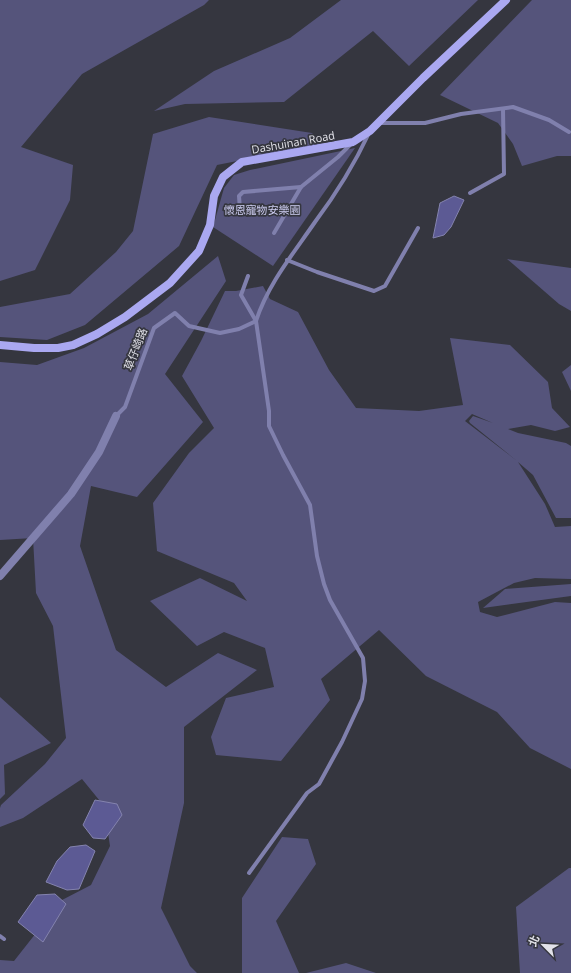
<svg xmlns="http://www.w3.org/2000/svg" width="571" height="973" viewBox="0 0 571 973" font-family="'Open Sans','Noto Sans TC',sans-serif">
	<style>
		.green { fill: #55547b; fill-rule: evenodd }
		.water { fill: #5c5a94; stroke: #8483ae }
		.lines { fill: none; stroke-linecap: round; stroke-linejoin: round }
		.lane { stroke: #8080ad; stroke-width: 4 }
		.street { stroke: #8080ad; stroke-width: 8 }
		.secondary { stroke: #aaa8f1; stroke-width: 8 }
		.labels { text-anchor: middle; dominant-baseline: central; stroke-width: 3.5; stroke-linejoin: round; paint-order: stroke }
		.street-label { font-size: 11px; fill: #e2e2e9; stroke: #35363f }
		.park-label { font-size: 11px; fill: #cdcdf1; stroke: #35363f }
	</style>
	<rect width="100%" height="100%" fill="#35363f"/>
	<!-- green -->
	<g class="green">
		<path d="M 0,0 L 209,0 L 204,5 L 82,74 L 21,147 L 73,165 L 70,200 L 35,270 L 0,281 Z"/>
		<path d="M 341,0 L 478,0 L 409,66 L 373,31 L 284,102 L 185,104 L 154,111 L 214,71 L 290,38 Z"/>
		<path d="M 532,0 L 571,0 L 571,156 L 557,156 L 522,166 L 513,144 L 498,123 L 440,95 Z"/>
		<path d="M 209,117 L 312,133 L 321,144 L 217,165 L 179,246 L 85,325 L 47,340 L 0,337 L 0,307 L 70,294 L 116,252 L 133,231 L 153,134 Z"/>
		<path d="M 355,148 L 273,266 L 213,227 L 224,188 L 234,175 L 250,170 Z"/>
		<path d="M 218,256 L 226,281 L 165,374 L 203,422 L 137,497 L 91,486 L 80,546 L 116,650 L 166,687 L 218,653 L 257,670 L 184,727 L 184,803 L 161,908 L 190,966 L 197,973 L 0,973 L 0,960 L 14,961 L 62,900 L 91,885 L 110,846 L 104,806 L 82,779 L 23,818 L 0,827 L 0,808 L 1,805 L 45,764 L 66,738 L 53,626 L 36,593 L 33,538 L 0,540 L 0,362 L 37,365 L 84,348 L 148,314 Z"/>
		<path d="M 507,259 L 571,268 L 571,311 L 559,304 Z"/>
		<path d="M 263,286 L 270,299 L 298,312 L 329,370 L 356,408 L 419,411 L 463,405 L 450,338 L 510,345 L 548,382 L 552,408 L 570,427 L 555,431 L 531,425 L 508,429 L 518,433 L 566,443 L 571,446 L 571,518 L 556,518 L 533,475 L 518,462 L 545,504 L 555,527 L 571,526 L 571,579 L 535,578 L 514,583 L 478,602 L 480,612 L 497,617 L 555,602 L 571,603 L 571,769 L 530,748 L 497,712 L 426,676 L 379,630 L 321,679 L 330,700 L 281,761 L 216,755 L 211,737 L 226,698 L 274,687 L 265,648 L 224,632 L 197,646 L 150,601 L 200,578 L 247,601 L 234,583 L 157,551 L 153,503 L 189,453 L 214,428 L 182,376 L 201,341 L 225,291 L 236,291 ZM 472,414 L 493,423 L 473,416 L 469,421 L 470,423 L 517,461 L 465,421 Z"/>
		<path d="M 571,365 L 571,391 L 562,372 Z"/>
		<path d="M 571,584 L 571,596 L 483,608 L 505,589 Z"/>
		<path d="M 0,697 L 51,743 L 4,765 L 5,794 L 0,799 Z"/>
		<path d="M 282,837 L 308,839 L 316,864 L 276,921 L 299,973 L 242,973 L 242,898 Z"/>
		<path d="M 569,868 L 571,868 L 571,973 L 520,973 L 516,907 Z"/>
		<path d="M 346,963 L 376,973 L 306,973 Z"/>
	</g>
	<!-- water -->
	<g class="water">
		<path d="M 454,196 L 464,200 L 451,227 L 444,235 L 433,238 L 440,203 Z"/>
		<path d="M 95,800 L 117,804 L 122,815 L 105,839 L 93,838 L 83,825 Z"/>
		<path d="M 86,845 L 95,851 L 79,889 L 67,890 L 46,882 L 57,861 L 70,847 Z"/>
		<path d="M 55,894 L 66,904 L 43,942 L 18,922 L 37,895 Z"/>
	</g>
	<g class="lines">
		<!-- lane -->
		<g class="lane">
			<path d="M 379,123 L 425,123 L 461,114 L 513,107 L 549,120 L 569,132"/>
			<path d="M 470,193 L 504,174 L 503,109"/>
			<path d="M 240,210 L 239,196 L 243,192 L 301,187"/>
			<path d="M 274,233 L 301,187 L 338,157 L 351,144"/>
			<path d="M 287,260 L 317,272 L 374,291 L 385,286 L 418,228"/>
			<path d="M 248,276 L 241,295 L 256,321 L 269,411 L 269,426 L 283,455 L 310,505 L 317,556 L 324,584 L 330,600 L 363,658 L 365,681 L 362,699 L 342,742 L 319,784 L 307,793 L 249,873"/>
			<path d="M 116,416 L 125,407 L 154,328 L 175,313 L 189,326 L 220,333 L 239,329 L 256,321 C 268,284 293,254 315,222 C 336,194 354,165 369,133"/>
			<path d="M 0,936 L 4,939"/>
		</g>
		<!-- street -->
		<path class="street" d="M 0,576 L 71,494 L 99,452 L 116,416"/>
		<!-- secondary -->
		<path class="secondary" d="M 0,345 L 34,348 L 58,348 L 73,345 L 97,334 L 125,317 L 170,283 L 199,251 L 210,225 L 214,196 L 223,177 L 242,162 L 353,142 L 370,131 L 423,78 L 506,0"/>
	</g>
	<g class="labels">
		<!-- street labels -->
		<g class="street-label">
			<text transform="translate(293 142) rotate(-10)">Dashuinan Road</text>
			<text transform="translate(135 349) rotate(-69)">草仔崎路</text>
		</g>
		<!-- park labels -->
		<g class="park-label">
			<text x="262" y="209">懷恩寵物安樂園</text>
		</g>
	</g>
	<!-- north arrow -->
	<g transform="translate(543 945) rotate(294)" stroke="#35363f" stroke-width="3" paint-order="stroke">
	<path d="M0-3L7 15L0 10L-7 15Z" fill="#e2e2e9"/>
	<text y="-6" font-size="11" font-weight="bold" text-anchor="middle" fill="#e2e2e9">北</text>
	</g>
</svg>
